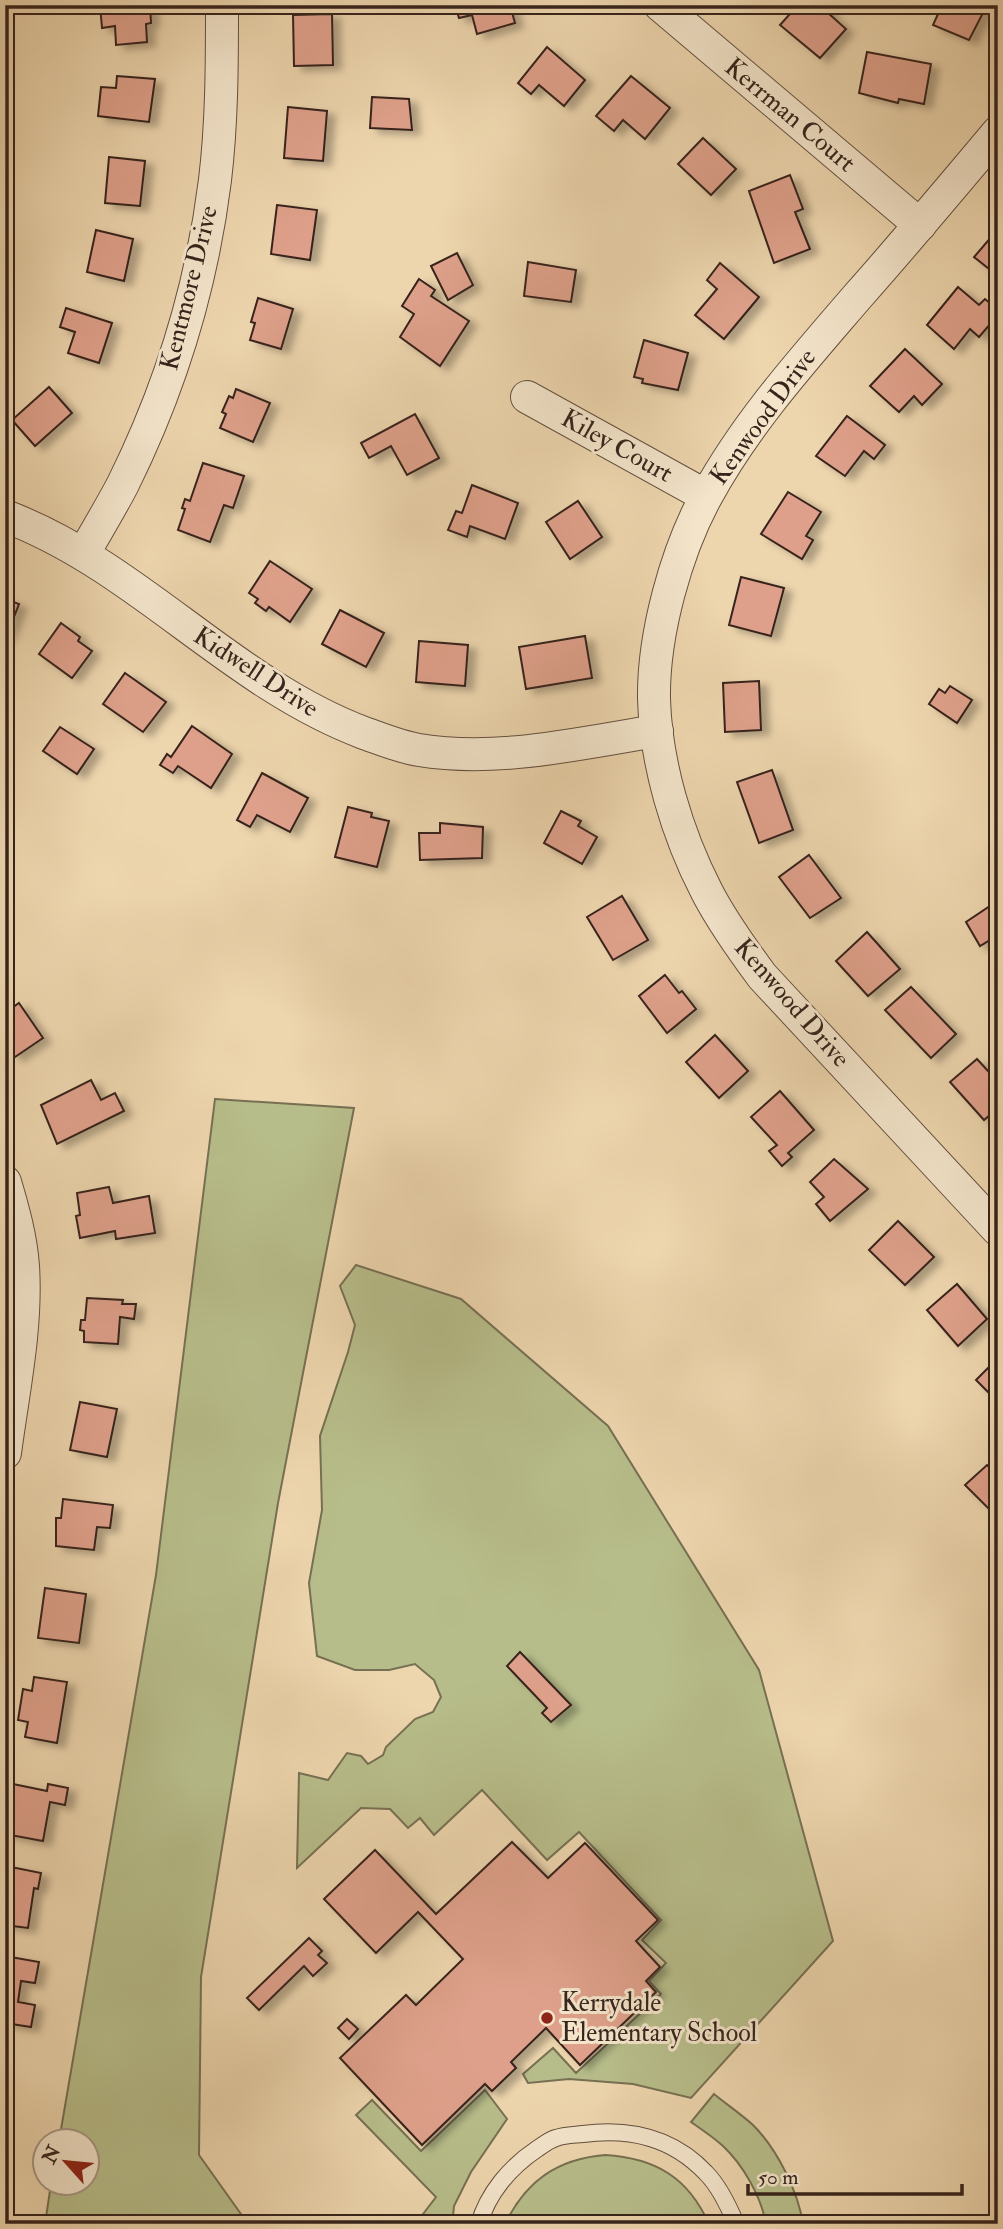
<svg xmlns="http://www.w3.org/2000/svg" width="1003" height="2229" viewBox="0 0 1003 2229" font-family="'IM FELL Double Pica',serif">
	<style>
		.green { fill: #b7bd8a; stroke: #777053; stroke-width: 2 }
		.building { fill: #dea08a; stroke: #37241c; stroke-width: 2; filter: url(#shadow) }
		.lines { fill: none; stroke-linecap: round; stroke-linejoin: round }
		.lane-casing { stroke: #645040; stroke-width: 18 }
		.street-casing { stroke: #645040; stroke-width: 34 }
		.lane { stroke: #f3e4ca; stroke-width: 16 }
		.street { stroke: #f3e4ca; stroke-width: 32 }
		.poi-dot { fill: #8f2418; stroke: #f3e4ca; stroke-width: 2.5 }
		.labels { text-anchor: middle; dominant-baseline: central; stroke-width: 6; stroke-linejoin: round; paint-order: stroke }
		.street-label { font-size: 26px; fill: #37241c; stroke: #f3e4ca }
		.poi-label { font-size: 26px; fill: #37241c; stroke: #f3e4ca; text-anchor: start }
	</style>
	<defs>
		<filter id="shadow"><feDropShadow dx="8" dy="4.5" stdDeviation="3.5" flood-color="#0004"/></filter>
	</defs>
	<rect width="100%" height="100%" fill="#edd5ad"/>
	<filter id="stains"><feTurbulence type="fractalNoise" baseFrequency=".00286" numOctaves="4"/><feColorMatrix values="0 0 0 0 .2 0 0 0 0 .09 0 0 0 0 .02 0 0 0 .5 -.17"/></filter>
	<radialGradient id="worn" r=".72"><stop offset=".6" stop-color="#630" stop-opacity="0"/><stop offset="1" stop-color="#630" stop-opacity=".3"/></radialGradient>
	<!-- green -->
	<g class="green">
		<path d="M 215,1099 L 354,1108 L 278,1503 L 201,1977 L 199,2155 L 248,2224 L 45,2224 L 51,2184 L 88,2184 L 88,2142 L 59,2141 L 156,1575 Z"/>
		<path d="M 356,1265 L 461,1299 L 608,1426 L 759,1670 L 833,1941 L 691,2098 L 633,2084 L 569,2079 L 528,2083 L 523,2074 L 553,2048 L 576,2073 L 661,1994 L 649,1981 L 666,1963 L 642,1940 L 661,1920 L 579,1832 L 547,1860 L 482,1790 L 434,1835 L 420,1818 L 408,1828 L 390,1809 L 361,1808 L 297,1868 L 299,1773 L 328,1780 L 347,1753 L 361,1756 L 368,1764 L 383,1755 L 386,1747 L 415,1719 L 433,1712 L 441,1697 L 434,1680 L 415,1664 L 389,1670 L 355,1670 L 317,1656 L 309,1583 L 322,1510 L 320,1436 L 348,1352 L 355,1325 L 340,1286 Z"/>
		<path d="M 485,2090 L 507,2119 L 471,2172 L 454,2206 L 453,2216 L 446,2224 L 424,2224 L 420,2218 L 436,2197 L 356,2115 L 372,2100 L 421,2151 Z"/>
		<path d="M 714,2094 C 726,2104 741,2114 753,2125 C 777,2149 798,2191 803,2224 L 766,2224 C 761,2196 743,2165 723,2146 C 713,2137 701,2129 691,2122 Z"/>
		<path d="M 605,2155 C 655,2158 688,2177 709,2224 L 505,2224 C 526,2181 557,2159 605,2155 Z"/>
	</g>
	<!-- building -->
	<g class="building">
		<path d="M 100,5 L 150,5 L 151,23 L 146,24 L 147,42 L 116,45 L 115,26 L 102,28 Z"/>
		<path d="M 455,5 L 510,5 L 515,23 L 477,34 L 472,15 L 459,18 Z"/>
		<path d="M 798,5 L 830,5 L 831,6 L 827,12 L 846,29 L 820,58 L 780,25 Z"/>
		<path d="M 942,5 L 983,5 L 986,7 L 969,40 L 933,25 Z"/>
		<path d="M 332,14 L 333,65 L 294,66 L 293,15 Z"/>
		<path d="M 547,47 L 585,80 L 564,106 L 539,85 L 531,94 L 518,83 Z"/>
		<path d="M 867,52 L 931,64 L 924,104 L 899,99 L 898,103 L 859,93 Z"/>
		<path d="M 117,76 L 155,79 L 149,122 L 98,116 L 101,87 L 116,88 Z"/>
		<path d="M 631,76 L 670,108 L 645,139 L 623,120 L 614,131 L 596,116 Z"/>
		<path d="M 372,97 L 409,99 L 412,130 L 370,128 Z"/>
		<path d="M 288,107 L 327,111 L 323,161 L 284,158 Z"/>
		<path d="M 703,138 L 736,169 L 711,195 L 678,164 Z"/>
		<path d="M 109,157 L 145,161 L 140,206 L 105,203 Z"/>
		<path d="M 790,175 L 803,209 L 795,212 L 810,249 L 774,263 L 749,191 Z"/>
		<path d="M 277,205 L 317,210 L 310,260 L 271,254 Z"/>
		<path d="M 998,229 L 998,276 L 974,257 Z"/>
		<path d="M 96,230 L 133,239 L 124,281 L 87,272 Z"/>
		<path d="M 457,253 L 473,285 L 448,300 L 431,266 Z"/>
		<path d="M 528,262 L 576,270 L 571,302 L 524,296 Z"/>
		<path d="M 720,263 L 759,297 L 724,339 L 695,315 L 717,289 L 707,280 Z"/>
		<path d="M 419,279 L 435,290 L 431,296 L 469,321 L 440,366 L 400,337 L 414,314 L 402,306 Z"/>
		<path d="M 958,287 L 979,305 L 985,299 L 998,310 L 998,315 L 979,337 L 970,329 L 954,349 L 927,325 Z"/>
		<path d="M 258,298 L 293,309 L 281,349 L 250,340 L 255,323 L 251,322 Z"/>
		<path d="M 66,308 L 112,323 L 99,363 L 68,353 L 75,332 L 60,327 Z"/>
		<path d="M 644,340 L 688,353 L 678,390 L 642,383 L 643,379 L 634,377 Z"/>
		<path d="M 905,349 L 942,384 L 922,405 L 914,396 L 899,412 L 870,386 Z"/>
		<path d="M 49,387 L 72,413 L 35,446 L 12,420 Z"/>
		<path d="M 236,389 L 270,403 L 253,442 L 220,428 L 226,414 L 222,412 L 229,396 L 233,398 Z"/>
		<path d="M 415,414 L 439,458 L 407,475 L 391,446 L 369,458 L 361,443 Z"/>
		<path d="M 847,416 L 885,445 L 874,459 L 864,451 L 845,476 L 816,456 Z"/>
		<path d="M 203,463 L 244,476 L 233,508 L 224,505 L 210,542 L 178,530 L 185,509 L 182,508 L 185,499 L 190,501 Z"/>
		<path d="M 472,485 L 518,503 L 505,539 L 470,526 L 467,537 L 448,530 L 456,511 L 462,513 Z"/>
		<path d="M 788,492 L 821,512 L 806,536 L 813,540 L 802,559 L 761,534 Z"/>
		<path d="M 578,501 L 602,537 L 570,559 L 546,522 Z"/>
		<path d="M 270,561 L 312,589 L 290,622 L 269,607 L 266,611 L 255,603 L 258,599 L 249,593 Z"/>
		<path d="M 741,577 L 784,588 L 771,636 L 729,625 Z"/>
		<path d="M 5,599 L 19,604 L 5,640 Z"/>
		<path d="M 340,610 L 384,633 L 366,667 L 322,644 Z"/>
		<path d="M 61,623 L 80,637 L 78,641 L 92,651 L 72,678 L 39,654 Z"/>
		<path d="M 585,636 L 592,678 L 526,689 L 519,647 Z"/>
		<path d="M 419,641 L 468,645 L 465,686 L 416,682 Z"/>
		<path d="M 125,673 L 166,702 L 143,732 L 103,704 Z"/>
		<path d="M 759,681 L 761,730 L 725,732 L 723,683 Z"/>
		<path d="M 950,686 L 972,700 L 957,723 L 929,704 L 939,689 L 945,693 Z"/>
		<path d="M 192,726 L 232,754 L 211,788 L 178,766 L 173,773 L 160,765 L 167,754 L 171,757 Z"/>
		<path d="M 60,727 L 94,749 L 77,774 L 43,751 Z"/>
		<path d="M 772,770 L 793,830 L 759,843 L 737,782 Z"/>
		<path d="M 262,773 L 308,798 L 290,832 L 257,815 L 250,827 L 237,820 Z"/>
		<path d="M 993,789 L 998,789 L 998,847 L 989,847 Z"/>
		<path d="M 348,807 L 372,813 L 371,817 L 389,821 L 377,867 L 335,857 Z"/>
		<path d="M 561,811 L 581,821 L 578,826 L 597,837 L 582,864 L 544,843 Z"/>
		<path d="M 440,823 L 483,827 L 482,858 L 420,860 L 419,833 L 440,833 Z"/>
		<path d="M 809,855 L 841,898 L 810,918 L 779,877 Z"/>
		<path d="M 622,896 L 648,940 L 613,960 L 587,917 Z"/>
		<path d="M 990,906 L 998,919 L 998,935 L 980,946 L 966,922 Z"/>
		<path d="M 867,932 L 900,969 L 868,996 L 836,961 Z"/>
		<path d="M 665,975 L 679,993 L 682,991 L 696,1009 L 667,1033 L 639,996 Z"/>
		<path d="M 911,987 L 956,1034 L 931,1058 L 885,1010 Z"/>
		<path d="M 19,1003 L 43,1038 L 15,1057 L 5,1046 L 5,1013 Z"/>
		<path d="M 715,1035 L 748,1071 L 719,1098 L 686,1062 Z"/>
		<path d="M 977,1059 L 998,1082 L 998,1108 L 984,1120 L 950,1082 Z"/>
		<path d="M 91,1080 L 101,1100 L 115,1093 L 124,1111 L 57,1144 L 41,1105 Z"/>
		<path d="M 780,1091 L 814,1130 L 788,1153 L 792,1157 L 782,1166 L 769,1151 L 777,1145 L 751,1117 Z"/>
		<path d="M 834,1159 L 868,1189 L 830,1221 L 816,1204 L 824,1197 L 810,1182 Z"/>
		<path d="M 109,1187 L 113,1203 L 149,1196 L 155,1233 L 116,1239 L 115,1231 L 80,1238 L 76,1216 L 80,1215 L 77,1193 Z"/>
		<path d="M 898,1221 L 934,1257 L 905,1285 L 869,1250 Z"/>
		<path d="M 957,1284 L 987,1319 L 958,1346 L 927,1310 Z"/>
		<path d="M 87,1298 L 123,1300 L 122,1304 L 136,1304 L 134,1319 L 120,1317 L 118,1344 L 84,1342 L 84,1331 L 80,1330 L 81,1320 L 85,1320 Z"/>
		<path d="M 998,1358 L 998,1402 L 976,1380 Z"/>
		<path d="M 80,1402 L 117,1409 L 107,1457 L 70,1450 Z"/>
		<path d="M 987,1465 L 998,1475 L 998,1501 L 989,1509 L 965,1485 Z"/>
		<path d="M 63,1499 L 113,1505 L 110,1528 L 97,1527 L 94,1550 L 56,1546 L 56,1518 L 61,1518 Z"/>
		<path d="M 45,1588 L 86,1594 L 79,1643 L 38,1638 Z"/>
		<path d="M 520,1652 L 571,1705 L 551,1722 L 542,1713 L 547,1708 L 507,1666 Z"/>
		<path d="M 34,1677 L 67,1682 L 57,1743 L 25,1737 L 28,1722 L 18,1720 L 23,1689 L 32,1691 Z"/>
		<path d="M 13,1784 L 47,1791 L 48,1784 L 68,1788 L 65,1805 L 50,1802 L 43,1841 L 5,1834 Z"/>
		<path d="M 512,1842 L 548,1878 L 585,1843 L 658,1920 L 636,1941 L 660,1967 L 646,1981 L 656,1992 L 580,2065 L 546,2028 L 511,2062 L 516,2068 L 492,2091 L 485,2084 L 422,2145 L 340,2058 L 406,1995 L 416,2005 L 463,1959 L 418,1912 L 376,1953 L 324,1899 L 375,1850 L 436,1914 Z"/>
		<path d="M 6,1866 L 41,1873 L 38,1889 L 34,1888 L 28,1928 L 5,1925 Z"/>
		<path d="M 309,1938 L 322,1951 L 318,1955 L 327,1963 L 313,1976 L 304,1966 L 259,2010 L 247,1998 Z"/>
		<path d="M 5,1956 L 39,1962 L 35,1983 L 21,1981 L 18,2002 L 35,2005 L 31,2027 L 5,2023 Z"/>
		<path d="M 347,2019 L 358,2029 L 349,2039 L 338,2028 Z"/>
	</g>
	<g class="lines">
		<defs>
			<path id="lane" d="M 479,2224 C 488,2193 510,2167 537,2149 C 543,2145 549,2140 556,2138 C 564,2135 574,2135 583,2134 C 630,2128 672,2137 706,2173 C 719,2186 729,2207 736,2224"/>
			<g id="street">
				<path d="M 660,5 L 920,225"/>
				<path d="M 998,132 C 951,188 905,243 857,297 C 803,360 747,422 707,495 C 676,551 653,635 654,699 C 656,764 677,834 707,892 C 722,921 742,949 762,976 L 998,1230"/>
				<path d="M 527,397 L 706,496"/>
				<path d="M 5,516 C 138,566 231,683 364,733 C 381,739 400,747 419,750 C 498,763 580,743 657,731"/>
				<path d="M 84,553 C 97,530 111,507 123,484 C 170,389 202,285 215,180 C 222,122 222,63 222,5"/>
				<path d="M 5,1182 C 13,1209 21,1237 23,1266 C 27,1328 13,1392 5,1453"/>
			</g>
		</defs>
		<!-- lane casing -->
		<use href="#lane" class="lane-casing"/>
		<!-- street casing -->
		<use href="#street" class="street-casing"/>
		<!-- lane -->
		<use href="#lane" class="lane"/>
		<!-- street -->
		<use href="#street" class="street"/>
	</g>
	<!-- markers -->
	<circle class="poi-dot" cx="547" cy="2018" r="7"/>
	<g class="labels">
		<!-- street labels -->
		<g class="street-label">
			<text transform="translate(790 115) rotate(40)">Kerrman Court</text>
			<text transform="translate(189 288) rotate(-76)">Kentmore Drive</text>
			<text transform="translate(763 417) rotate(-54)">Kenwood Drive</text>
			<text transform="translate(617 446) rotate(29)">Kiley Court</text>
			<text transform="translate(256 672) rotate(33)">Kidwell Drive</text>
			<text transform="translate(792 1003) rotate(49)">Kenwood Drive</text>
		</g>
		<!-- poi labels -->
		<g class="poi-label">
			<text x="561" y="2003">Kerrydale<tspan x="561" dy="30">Elementary School</tspan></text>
		</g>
	</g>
	<!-- margin -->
	<rect width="1003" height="2229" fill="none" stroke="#edd5ad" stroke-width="28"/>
	<rect x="7" y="7" width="989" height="2215" fill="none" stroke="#37241c" stroke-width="3.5"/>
	<rect x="14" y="14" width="975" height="2201" fill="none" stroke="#37241c" stroke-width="2"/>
	<!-- north arrow -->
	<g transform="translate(66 2162) rotate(297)"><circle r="33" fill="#f3e4ca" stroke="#a89784" stroke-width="2"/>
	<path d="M0-5L12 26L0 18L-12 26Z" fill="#8f2418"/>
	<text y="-10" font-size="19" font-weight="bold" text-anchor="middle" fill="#37241c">N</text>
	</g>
	<!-- scale -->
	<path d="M748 2184v10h214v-10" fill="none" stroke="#37241c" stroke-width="3.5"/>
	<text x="758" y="2184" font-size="21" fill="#37241c" stroke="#f3e4ca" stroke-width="5" paint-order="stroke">50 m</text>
	<rect width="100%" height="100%" filter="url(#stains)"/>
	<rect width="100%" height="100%" fill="url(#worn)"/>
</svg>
